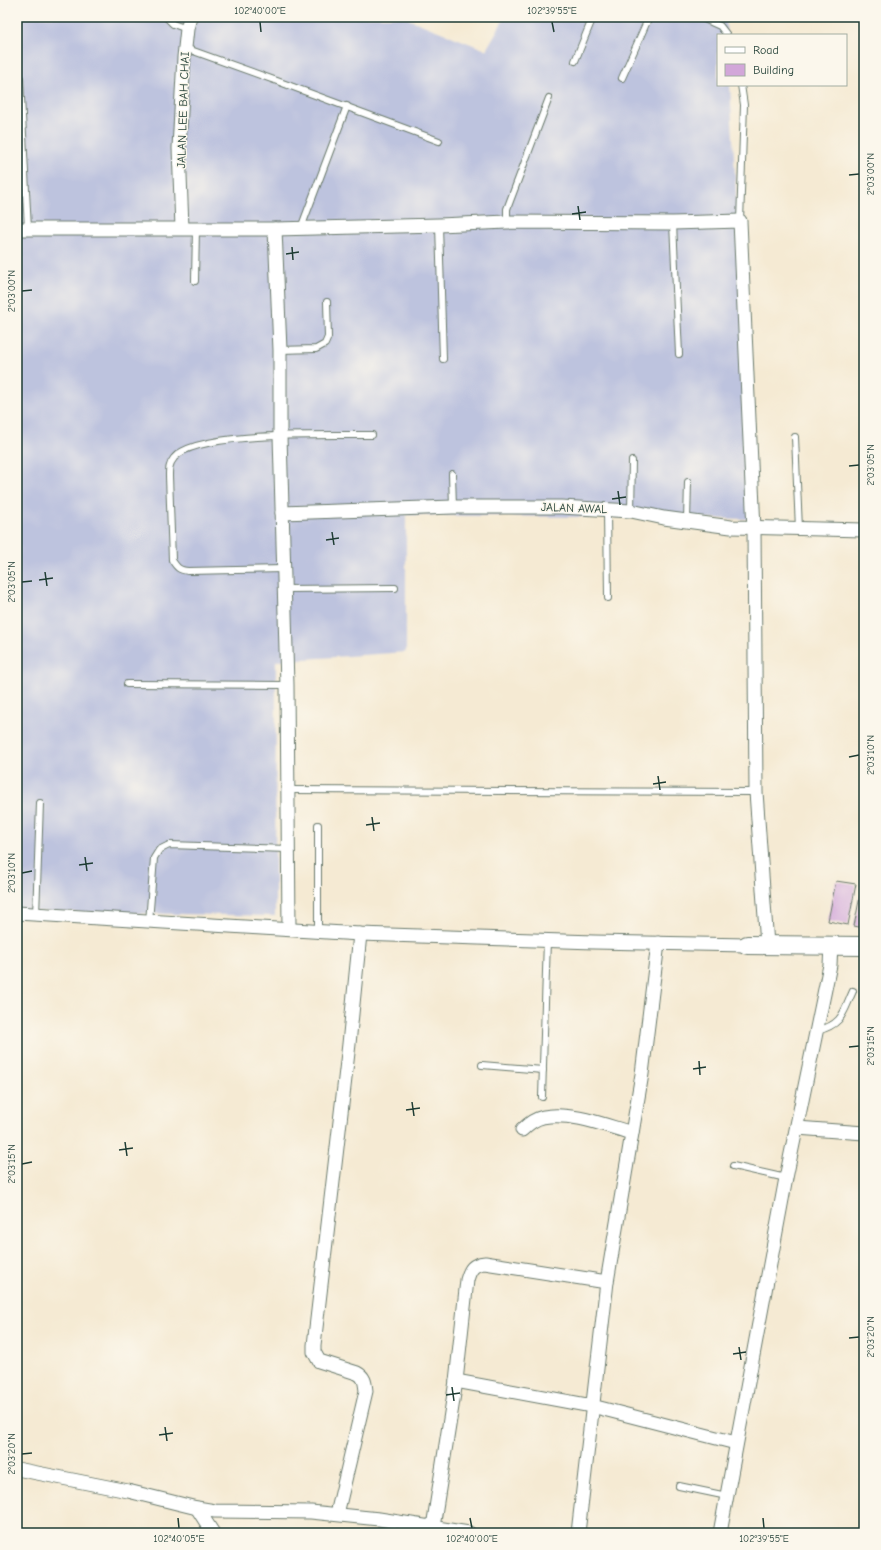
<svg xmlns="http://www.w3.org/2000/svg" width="881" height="1550" viewBox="0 0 881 1550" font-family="'Comic Neue',sans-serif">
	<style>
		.industrial { fill: #bdc3de }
		.building { fill: #d2a7d9 }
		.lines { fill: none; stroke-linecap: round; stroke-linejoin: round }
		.lane-casing { stroke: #6a7a6c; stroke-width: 8 }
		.street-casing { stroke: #6a7a6c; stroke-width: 15 }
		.secondary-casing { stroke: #6a7a6c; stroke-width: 20 }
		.lane { stroke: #fff; stroke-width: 6 }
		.street { stroke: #fff; stroke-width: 13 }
		.secondary { stroke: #fff; stroke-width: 18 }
		.ticks { fill: none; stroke: #1f3d34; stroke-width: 1.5 }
		.labels { text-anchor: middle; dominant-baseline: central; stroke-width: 3; stroke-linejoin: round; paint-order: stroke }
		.street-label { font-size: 12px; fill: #1f3d34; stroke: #fbf7ec }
		.neatline { fill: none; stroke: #1f3d34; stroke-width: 1.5 }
		.ticks-label { font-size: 10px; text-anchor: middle; fill: #1f3d34 }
	</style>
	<rect width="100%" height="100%" fill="#fbf7ec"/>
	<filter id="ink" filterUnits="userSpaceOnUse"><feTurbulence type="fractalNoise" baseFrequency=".025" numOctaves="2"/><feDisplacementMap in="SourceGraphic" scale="8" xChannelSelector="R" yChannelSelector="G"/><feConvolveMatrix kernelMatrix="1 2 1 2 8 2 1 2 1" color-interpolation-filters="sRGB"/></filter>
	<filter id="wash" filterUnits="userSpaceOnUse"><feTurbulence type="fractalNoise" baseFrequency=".012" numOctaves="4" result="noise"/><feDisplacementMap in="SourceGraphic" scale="16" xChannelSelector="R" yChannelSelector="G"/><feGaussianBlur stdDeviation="0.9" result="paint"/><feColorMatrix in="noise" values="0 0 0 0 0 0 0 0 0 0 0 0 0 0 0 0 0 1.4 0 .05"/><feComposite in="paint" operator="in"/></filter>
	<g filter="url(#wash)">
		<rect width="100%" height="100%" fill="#f5ead3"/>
		<!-- industrial -->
		<path class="industrial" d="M 17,17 L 403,17 L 486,50 L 505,17 L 726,17 L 727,35 L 718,35 L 718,85 L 730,85 L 754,519 L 406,515 L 406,652 L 276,661 L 275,916 L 17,911 Z"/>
		<g id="blocks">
			<!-- building -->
			<g class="building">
				<path d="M 836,881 L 856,884 L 848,925 L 828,921 Z"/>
				<path d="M 860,896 L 864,897 L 864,928 L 854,926 Z"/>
			</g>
		</g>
	</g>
	<g filter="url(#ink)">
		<use href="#blocks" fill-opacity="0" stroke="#6a7a6c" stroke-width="1"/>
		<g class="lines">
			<defs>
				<g id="lane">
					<path d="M 166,17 L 173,24 L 187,29"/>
					<path d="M 700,17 L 720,26 L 727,35"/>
					<path d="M 185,48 L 277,81 L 439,141"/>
					<path d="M 575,61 L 593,17"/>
					<path d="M 20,78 L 28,229"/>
					<path d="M 622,78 L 649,17"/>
					<path d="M 740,221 L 744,105 L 741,85"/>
					<path d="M 507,222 L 507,209 L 510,201 L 549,98"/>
					<path d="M 673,223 L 679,354"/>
					<path d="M 439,225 L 443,359"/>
					<path d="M 301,228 L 347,106"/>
					<path d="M 195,281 L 196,228"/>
					<path d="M 280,350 L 316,349 L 325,344 L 328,337 L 327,302"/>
					<path d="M 795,437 L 799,529"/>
					<path d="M 452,474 L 453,507"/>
					<path d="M 607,509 L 608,598"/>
					<path d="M 631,511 L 632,461"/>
					<path d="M 687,521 L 688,482"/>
					<path d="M 283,569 L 188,571 C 179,570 177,568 172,560 L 169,476 C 169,469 169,464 174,458 C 196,430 335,436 372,435"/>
					<path d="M 284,589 L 395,588"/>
					<path d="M 127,684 L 287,685"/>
					<path d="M 288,790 L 756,792"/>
					<path d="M 318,825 L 318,931"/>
					<path d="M 36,915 L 40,803"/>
					<path d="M 149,922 L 154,858 L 159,850 L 169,845 L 288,849"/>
					<path d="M 817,1031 C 843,1024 843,1013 853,991"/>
					<path d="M 482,1065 L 543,1070"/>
					<path d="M 542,1097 L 547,940"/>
					<path d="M 733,1166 L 786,1178"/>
					<path d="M 679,1486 L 727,1496"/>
				</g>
				<g id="street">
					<path d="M 182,228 L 179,148 L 184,57 L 187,29 L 190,17"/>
					<path d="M 17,229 L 275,229 L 439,225 L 507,222 L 673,223 L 740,221 L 754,529 L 756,792 L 767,945"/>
					<path d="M 275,229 L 280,350 L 280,436 L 287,685 L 289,929"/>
					<path d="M 282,513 L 453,507 L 561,507 L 631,511 L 664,518 L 731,527 L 864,530"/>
					<path d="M 17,913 L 360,934 L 594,942 L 747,945"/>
					<path d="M 797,1128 L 864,1133"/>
					<path d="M 522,1130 C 528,1124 534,1119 543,1117 C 570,1111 607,1126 632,1133"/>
					<path d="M 456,1381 L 592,1406 L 736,1443"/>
					<path d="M 17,1469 L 128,1491 L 197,1508 L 215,1511 L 311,1512 L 379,1519 L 469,1533"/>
					<path d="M 197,1508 L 213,1533"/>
					<path d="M 337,1514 L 366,1391 C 365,1383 365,1377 357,1373 L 319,1361 L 314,1352 L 314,1345 L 349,1044 L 360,934"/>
					<path d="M 433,1527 L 456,1381 L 467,1280 C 470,1269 473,1264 485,1263 L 607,1282"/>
					<path d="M 578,1533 L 607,1282 L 642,1074 L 658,943"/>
					<path d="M 720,1533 L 786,1178 L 830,965 L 831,945"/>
				</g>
				<path id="secondary" d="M 747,945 L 864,946"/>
			</defs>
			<!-- lane casing -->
			<use href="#lane" class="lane-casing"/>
			<!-- street casing -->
			<use href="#street" class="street-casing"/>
			<!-- secondary casing -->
			<use href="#secondary" class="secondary-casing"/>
			<!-- lane -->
			<use href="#lane" class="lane"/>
			<!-- street -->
			<use href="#street" class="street"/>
			<!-- secondary -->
			<use href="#secondary" class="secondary"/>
		</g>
	</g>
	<!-- ticks -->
	<path class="ticks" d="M 260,22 L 261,32M 552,22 L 554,32M 849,175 L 859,174M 578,206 L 580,220M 572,214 L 586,212M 292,247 L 293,260M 286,254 L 299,252M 22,291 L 32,290M 849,466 L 859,465M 618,491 L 620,505M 612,499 L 626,497M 332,532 L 334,545M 326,540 L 339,538M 45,572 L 47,586M 39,580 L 53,578M 22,582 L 32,581M 849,757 L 859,755M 658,776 L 660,790M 653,784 L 666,782M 372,817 L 374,831M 366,825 L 380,823M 85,857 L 87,871M 79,865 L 93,863M 22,873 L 32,871M 849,1047 L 859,1046M 699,1061 L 700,1075M 693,1069 L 706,1067M 412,1102 L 414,1116M 406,1110 L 420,1108M 125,1142 L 127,1156M 119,1150 L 133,1148M 22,1164 L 32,1162M 849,1338 L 859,1337M 739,1347 L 741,1360M 733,1354 L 746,1352M 452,1387 L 454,1401M 446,1395 L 460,1393M 165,1427 L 167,1441M 159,1435 L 173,1433M 22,1454 L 32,1453M 178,1518 L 179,1528M 470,1518 L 472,1528M 763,1518 L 764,1528"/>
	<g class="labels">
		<!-- street labels -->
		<g class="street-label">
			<text transform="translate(183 110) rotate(-88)">JALAN LEE BAH CHAI</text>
			<text transform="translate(574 508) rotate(2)">JALAN AWAL</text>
		</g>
	</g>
	<!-- margin -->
	<rect width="881" height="1550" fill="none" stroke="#fbf7ec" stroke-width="44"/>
	<!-- legend -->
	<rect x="717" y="34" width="130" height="52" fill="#fbf7ec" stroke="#a3ada2"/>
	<rect x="725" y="47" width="20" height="6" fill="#ffffff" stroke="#a3ada2"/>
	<text x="753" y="54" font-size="12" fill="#1f3d34">Road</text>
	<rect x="725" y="64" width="20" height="12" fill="#d2a7d9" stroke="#a3ada2"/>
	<text x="753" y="74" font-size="12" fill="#1f3d34">Building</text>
	<rect x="22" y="22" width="837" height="1506" class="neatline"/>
	<g class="ticks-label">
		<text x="260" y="14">102°40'00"E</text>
		<text x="552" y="14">102°39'55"E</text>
		<text transform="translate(870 174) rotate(-90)" y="4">2°03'00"N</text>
		<text transform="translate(11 291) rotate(-90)" y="4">2°03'00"N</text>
		<text transform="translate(870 465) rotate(-90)" y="4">2°03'05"N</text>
		<text transform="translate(11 582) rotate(-90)" y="4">2°03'05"N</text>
		<text transform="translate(870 755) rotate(-90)" y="4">2°03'10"N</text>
		<text transform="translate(11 873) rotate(-90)" y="4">2°03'10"N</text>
		<text transform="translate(870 1046) rotate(-90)" y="4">2°03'15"N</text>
		<text transform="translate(11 1164) rotate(-90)" y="4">2°03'15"N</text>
		<text transform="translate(870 1337) rotate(-90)" y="4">2°03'20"N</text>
		<text transform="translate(11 1454) rotate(-90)" y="4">2°03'20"N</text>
		<text x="179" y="1542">102°40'05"E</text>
		<text x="472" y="1542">102°40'00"E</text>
		<text x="764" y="1542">102°39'55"E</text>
	</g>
</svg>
